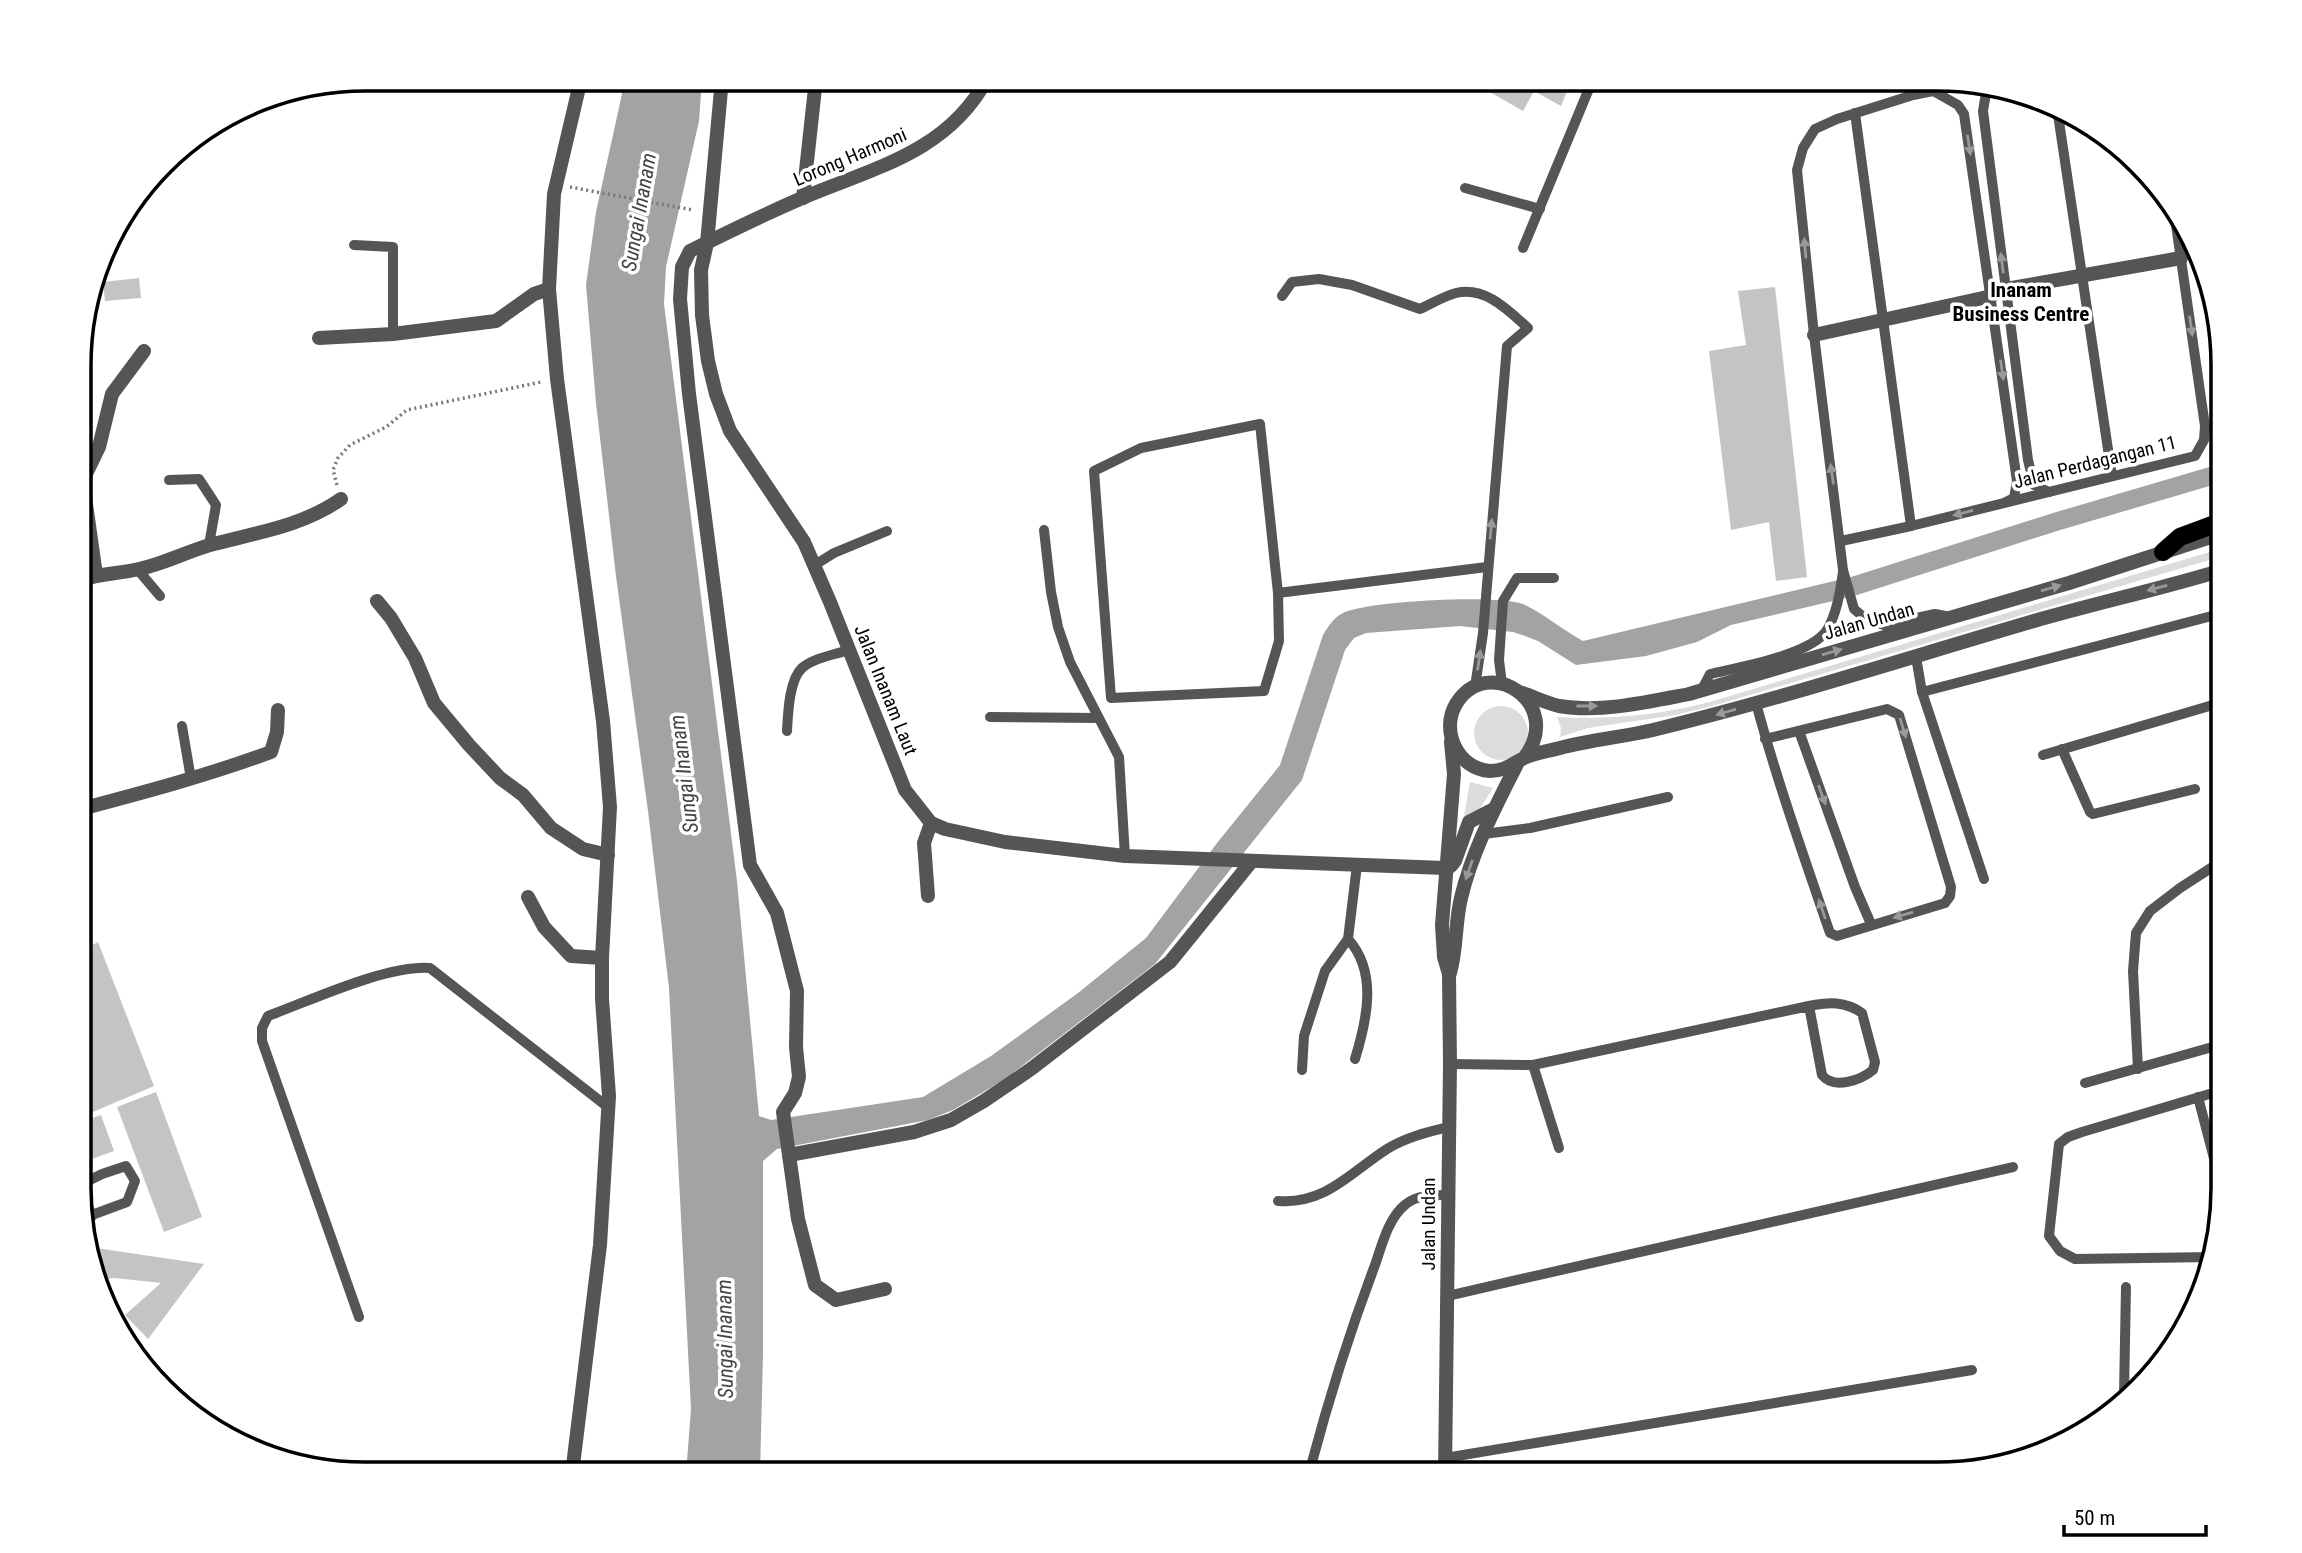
<svg xmlns="http://www.w3.org/2000/svg" width="2302" height="1553" viewBox="0 0 2302 1553" font-family="'Roboto Condensed',sans-serif">
	<style>
		.grass { fill: #dcdcdc }
		.water { fill: #a3a3a3 }
		.building { fill: #c4c4c4 }
		.lines { fill: none; stroke-linecap: round; stroke-linejoin: round }
		.primary-casing { stroke: #dbdbdb; stroke-width: 19 }
		.path { stroke: #777; stroke-width: 3.5; stroke-dasharray: 2 3.5; stroke-linecap: butt }
		.service { stroke: #555; stroke-width: 10 }
		.pedestrian { stroke: #555; stroke-width: 14 }
		.minor { stroke: #555; stroke-width: 14 }
		.tertiary { stroke: #555; stroke-width: 14 }
		.primary { stroke: #000; stroke-width: 18 }
		.oneway { fill: #999 }
		.labels { text-anchor: middle; dominant-baseline: central; stroke-width: 7; stroke-linejoin: round; paint-order: stroke }
		.street-label { font-size: 19px; fill: #000; stroke: #fff }
		.water-label { font-size: 21px; font-style: italic; fill: #444; stroke: #fff }
		.neighbourhood-label { font-size: 21px; font-weight: bold; fill: #000; stroke: #fff }
		.rim { fill: none; stroke: #000; stroke-width: 3.5 }
	</style>
	<rect width="100%" height="100%" fill="#fff"/>
	<!-- grass -->
	<g class="grass">
		<path d="M 2223,548 L 2223,556 L 1712,706 L 1675,715 L 1588,728 L 1560,737 L 1561,728 L 1557,717 C 1613,720 1657,715 1710,702 Z"/>
		<circle cx="1501" cy="733" r="27"/>
		<path d="M 1470,782 L 1493,788 L 1475,816 L 1457,855 Z"/>
	</g>
	<!-- water -->
	<path class="water" d="M 623,79 L 702,79 L 699,121 L 666,267 L 664,304 L 737,881 L 759,1116 L 771,1120 L 923,1097 L 991,1056 L 1078,993 L 1146,938 L 1217,843 L 1280,765 L 1323,635 C 1329,625 1334,617 1345,612 C 1371,601 1497,594 1523,604 C 1543,613 1563,630 1583,641 L 1851,577 L 2053,513 L 2223,463 L 2223,482 L 2057,531 L 1854,596 L 1731,625 L 1697,642 L 1646,656 L 1576,665 L 1538,641 L 1525,636 L 1513,632 L 1460,626 L 1366,633 L 1354,638 L 1345,650 L 1302,780 L 1155,964 L 1005,1079 L 953,1110 L 928,1120 L 777,1149 L 763,1161 L 763,1354 L 760,1474 L 686,1474 L 691,1409 L 669,988 L 648,811 L 616,576 L 596,403 L 586,285 L 596,212 L 622,94 Z"/>
	<!-- building -->
	<g class="building">
		<path d="M 1467,79 L 1572,79 L 1561,106 L 1534,91 L 1523,111 Z"/>
		<path d="M 139,278 L 141,298 L 105,301 L 103,282 Z"/>
		<path d="M 1775,287 L 1807,577 L 1776,581 L 1769,522 L 1731,530 L 1709,351 L 1746,345 L 1738,291 Z"/>
		<path d="M 98,942 L 154,1086 L 81,1117 L 81,951 Z"/>
		<path d="M 156,1092 L 202,1217 L 164,1232 L 117,1107 Z"/>
		<path d="M 101,1115 L 114,1151 L 81,1163 L 81,1122 Z"/>
		<path d="M 89,1247 L 204,1264 L 148,1339 L 125,1315 L 161,1283 L 115,1278 L 100,1279 Z"/>
	</g>
	<g class="lines">
		<defs>
			<path id="primary" d="M 2163,552 L 2180,537 L 2223,521"/>
		</defs>
		<!-- primary casing -->
		<use href="#primary" class="primary-casing"/>
		<!-- path -->
		<g class="path">
			<path d="M 570,187 L 693,210"/>
			<path d="M 337,485 L 333,470 L 338,458 L 350,445 L 386,427 L 407,410 L 541,382"/>
		</g>
		<!-- service -->
		<g class="service">
			<path d="M 1987,87 L 1983,111 L 2028,460 L 2034,485 L 2049,492"/>
			<path d="M 1935,92 L 1958,105 L 1964,114 L 2017,481 L 2014,498 L 2006,502"/>
			<path d="M 2057,108 L 2112,476"/>
			<path d="M 1855,113 L 1911,526"/>
			<path d="M 1465,188 L 1540,209"/>
			<path d="M 108,239 L 109,237"/>
			<path d="M 354,245 L 393,247 L 393,334"/>
			<path d="M 1523,248 L 1593,79"/>
			<path d="M 1282,296 L 1292,282 L 1319,279 L 1352,285 L 1420,309 C 1431,304 1444,296 1456,293 C 1485,286 1508,310 1528,328 L 1507,346 L 1483,633 L 1475,687"/>
			<path d="M 169,480 L 199,479 L 216,505 L 209,545"/>
			<path d="M 1044,530 L 1051,592 L 1058,627 L 1070,662 L 1119,757 L 1125,856"/>
			<path d="M 1841,541 L 1911,526 L 2195,456 L 2204,440 L 2205,426 L 2174,211"/>
			<path d="M 813,566 L 834,553 L 887,531"/>
			<path d="M 138,570 L 160,596"/>
			<path d="M 1278,593 L 1260,424 L 1141,448 L 1094,471 L 1111,698 L 1264,691 L 1279,641 L 1278,593 L 1487,567"/>
			<path d="M 1950,617 L 1935,614 L 1884,625 L 1867,620 L 1854,609 L 1843,570 L 1814,335 L 1797,170 L 1803,148 L 1815,129 L 1837,119 L 1913,95 L 1968,84"/>
			<path d="M 1916,657 L 1922,692"/>
			<path d="M 1502,684 L 1499,660 L 1503,601 L 1517,578 L 1554,578"/>
			<path d="M 1701,691 L 1710,674 C 1739,667 1811,655 1827,630 C 1837,613 1840,592 1843,572"/>
			<path d="M 1756,703 C 1777,781 1804,857 1830,933 L 1837,936 L 1945,903 L 1950,896 L 1951,887 L 1899,715 L 1887,709 L 1765,739"/>
			<path d="M 990,717 L 1098,718"/>
			<path d="M 182,726 L 191,779"/>
			<path d="M 787,731 C 788,714 789,680 802,668 C 813,658 834,655 848,650"/>
			<path d="M 1799,731 L 1855,887 L 1871,924"/>
			<path d="M 2062,749 L 2090,812 L 2093,814 L 2195,789"/>
			<path d="M 2043,755 L 2223,702"/>
			<path d="M 1484,834 L 1530,828 L 1668,797"/>
			<path d="M 1984,879 L 1922,692 L 2223,613"/>
			<path d="M 1348,939 C 1378,972 1367,1020 1355,1059"/>
			<path d="M 1450,1064 L 1533,1065 L 1809,1006 C 1829,1002 1845,1001 1862,1013 L 1875,1062 L 1873,1070 C 1861,1080 1834,1090 1822,1075 L 1809,1006"/>
			<path d="M 1533,1065 L 1559,1148"/>
			<path d="M 2138,1069 L 2133,971 L 2136,933 L 2150,911 L 2180,888 L 2214,866 L 2223,864"/>
			<path d="M 1302,1070 L 1304,1036 L 1325,971 L 1348,939 L 1357,865"/>
			<path d="M 2085,1083 L 2223,1044"/>
			<path d="M 2198,1097 L 2223,1193"/>
			<path d="M 1278,1201 C 1325,1205 1351,1172 1387,1149 C 1406,1137 1428,1132 1449,1127"/>
			<path d="M 81,1219 L 127,1202 L 135,1181 L 126,1166 L 102,1174 L 84,1183 L 83,1194 L 92,1216"/>
			<path d="M 2213,1257 L 2075,1259 L 2060,1251 L 2049,1236 L 2059,1144 L 2068,1137 L 2082,1132 L 2223,1090"/>
			<path d="M 1447,1296 L 2013,1167"/>
			<path d="M 359,1317 L 262,1041 L 262,1028 L 268,1016 C 312,1000 386,965 430,968 L 609,1108"/>
			<path d="M 2124,1394 L 2126,1287"/>
			<path d="M 2070,1438 L 2073,1438"/>
			<path d="M 1445,1458 L 1972,1370"/>
			<path d="M 1307,1474 L 1311,1466 C 1329,1398 1350,1331 1375,1265 C 1382,1245 1388,1218 1406,1204 C 1417,1195 1434,1195 1447,1195"/>
		</g>
		<!-- pedestrian -->
		<g class="pedestrian">
			<path d="M 2006,289 L 2181,258"/>
			<path d="M 1814,335 L 1992,296"/>
		</g>
		<!-- minor -->
		<g class="minor">
			<path d="M 803,198 L 816,79"/>
			<path d="M 319,338 L 393,334 L 496,321 L 534,294 L 549,289"/>
			<path d="M 96,575 L 85,497 L 85,476 L 99,447 L 112,394 L 144,351"/>
			<path d="M 81,580 C 100,573 119,574 139,569 C 163,564 186,552 210,545 C 255,533 303,526 341,499"/>
			<path d="M 377,601 L 391,618 L 415,658 L 434,703 L 469,745 L 500,778 L 523,795 L 551,828 L 583,849 L 608,855"/>
			<path d="M 81,809 C 145,792 209,775 271,752 L 277,732 L 278,710"/>
			<path d="M 928,896 L 924,843 L 931,823"/>
			<path d="M 528,897 L 544,927 L 571,956 L 602,958"/>
			<path d="M 789,1155 L 914,1132 L 951,1120 L 984,1101 L 1031,1069 L 1170,962 L 1251,862"/>
			<path d="M 885,1289 L 836,1300 L 815,1285 L 798,1219 L 783,1112 L 795,1093 L 799,1077 L 796,1047 L 797,991 L 777,913 L 750,865 L 689,394 L 680,299 L 682,267 L 690,251 C 728,232 767,213 807,196 C 877,167 948,151 987,79"/>
			<path d="M 572,1474 L 600,1245 L 609,1096 L 602,999 L 602,958 L 610,807 L 603,721 L 557,379 L 549,289 L 554,194 L 581,79"/>
		</g>
		<!-- tertiary -->
		<g class="tertiary">
			<path d="M 722,79 L 707,243 L 701,270 L 702,315 L 708,361 L 716,394 L 730,431 L 804,542 L 830,602 L 905,790 L 931,823 L 945,829 L 1005,842 L 1125,856 L 1445,868 L 1451,866 L 1455,861 L 1469,822 L 1494,809"/>
			<path d="M 1522,693 C 1534,697 1547,703 1559,706 C 1600,713 1648,702 1689,694 L 2069,583 L 2223,533"/>
			<path d="M 1524,758 C 1566,704 1488,652 1456,704 C 1440,731 1458,769 1490,771 C 1505,771 1512,764 1524,758 C 1534,753 1549,751 1560,748 C 1590,740 1622,737 1653,730 C 1781,699 1907,658 2034,621 C 2097,603 2160,589 2223,570"/>
			<path d="M 1450,973 C 1457,948 1455,923 1461,898 C 1472,851 1496,806 1517,764"/>
			<path d="M 1445,1474 L 1450,1064 L 1449,974 L 1444,957 L 1442,925 L 1454,774 L 1451,742"/>
		</g>
		<!-- primary -->
		<use href="#primary" class="primary"/>
	</g>
	<!-- one-way arrows -->
	<defs><path id="oneway-solid" d="M-6-.8H1V-3.2L6.5 0L1 3.2V.8H-6Z" transform="scale(1.75)"/></defs>
	<g class="oneway">
		<use href="#oneway-solid" transform="translate(1969 145) rotate(81)"/>
		<use href="#oneway-solid" transform="translate(1805 248) rotate(-95)"/>
		<use href="#oneway-solid" transform="translate(2002 263) rotate(-97)"/>
		<use href="#oneway-solid" transform="translate(2191 326) rotate(82)"/>
		<use href="#oneway-solid" transform="translate(2002 370) rotate(82)"/>
		<use href="#oneway-solid" transform="translate(1832 474) rotate(-98)"/>
		<use href="#oneway-solid" transform="translate(1963 513) rotate(166)"/>
		<use href="#oneway-solid" transform="translate(1491 529) rotate(-85)"/>
		<use href="#oneway-solid" transform="translate(2051 588) rotate(-16)"/>
		<use href="#oneway-solid" transform="translate(2157 588) rotate(165)"/>
		<use href="#oneway-solid" transform="translate(1832 652) rotate(-16)"/>
		<use href="#oneway-solid" transform="translate(1479 660) rotate(-82)"/>
		<use href="#oneway-solid" transform="translate(1587 706)"/>
		<use href="#oneway-solid" transform="translate(1726 712) rotate(164)"/>
		<use href="#oneway-solid" transform="translate(1903 728) rotate(73)"/>
		<use href="#oneway-solid" transform="translate(1822 795) rotate(70)"/>
		<use href="#oneway-solid" transform="translate(1469 870) rotate(109)"/>
		<use href="#oneway-solid" transform="translate(1822 909) rotate(-109)"/>
		<use href="#oneway-solid" transform="translate(1903 915) rotate(164)"/>
	</g>
	<g class="labels">
		<!-- street labels -->
		<g class="street-label">
			<text transform="translate(850 157) rotate(-23)">Lorong Harmoni</text>
			<text transform="translate(2095 462) rotate(-14)">Jalan Perdagangan 11</text>
			<text transform="translate(1869 621) rotate(-16)">Jalan Undan</text>
			<text transform="translate(886 690) rotate(68)">Jalan Inanam Laut</text>
			<text transform="translate(1428 1224) rotate(-90)">Jalan Undan</text>
		</g>
		<!-- water labels -->
		<g class="water-label">
			<text transform="translate(639 212) rotate(-80)">Sungai Inanam</text>
			<text transform="translate(684 774) rotate(-97)">Sungai Inanam</text>
			<text transform="translate(725 1339) rotate(-91)">Sungai Inanam</text>
		</g>
		<!-- neighbourhood labels -->
		<g class="neighbourhood-label">
			<text x="2021" y="290">Inanam<tspan x="2021" dy="24">Business Centre</tspan></text>
		</g>
	</g>
	<!-- crop -->
	<path d="M0 0H2302V1553H0ZM365 91H1937A274 274 0 0 1 2211 365V1188A274 274 0 0 1 1937 1462H365A274 274 0 0 1 91 1188V365A274 274 0 0 1 365 91Z" fill="#fff" fill-rule="evenodd"/>
	<path class="rim" d="M365 91H1937A274 274 0 0 1 2211 365V1188A274 274 0 0 1 1937 1462H365A274 274 0 0 1 91 1188V365A274 274 0 0 1 365 91Z"/>
	<!-- scale -->
	<path d="M2064 1525v10h142v-10" fill="none" stroke="#000000" stroke-width="3.5"/>
	<text x="2074" y="1525" font-size="21" fill="#000000" stroke="#ffffff" stroke-width="5" paint-order="stroke">50 m</text>
</svg>
